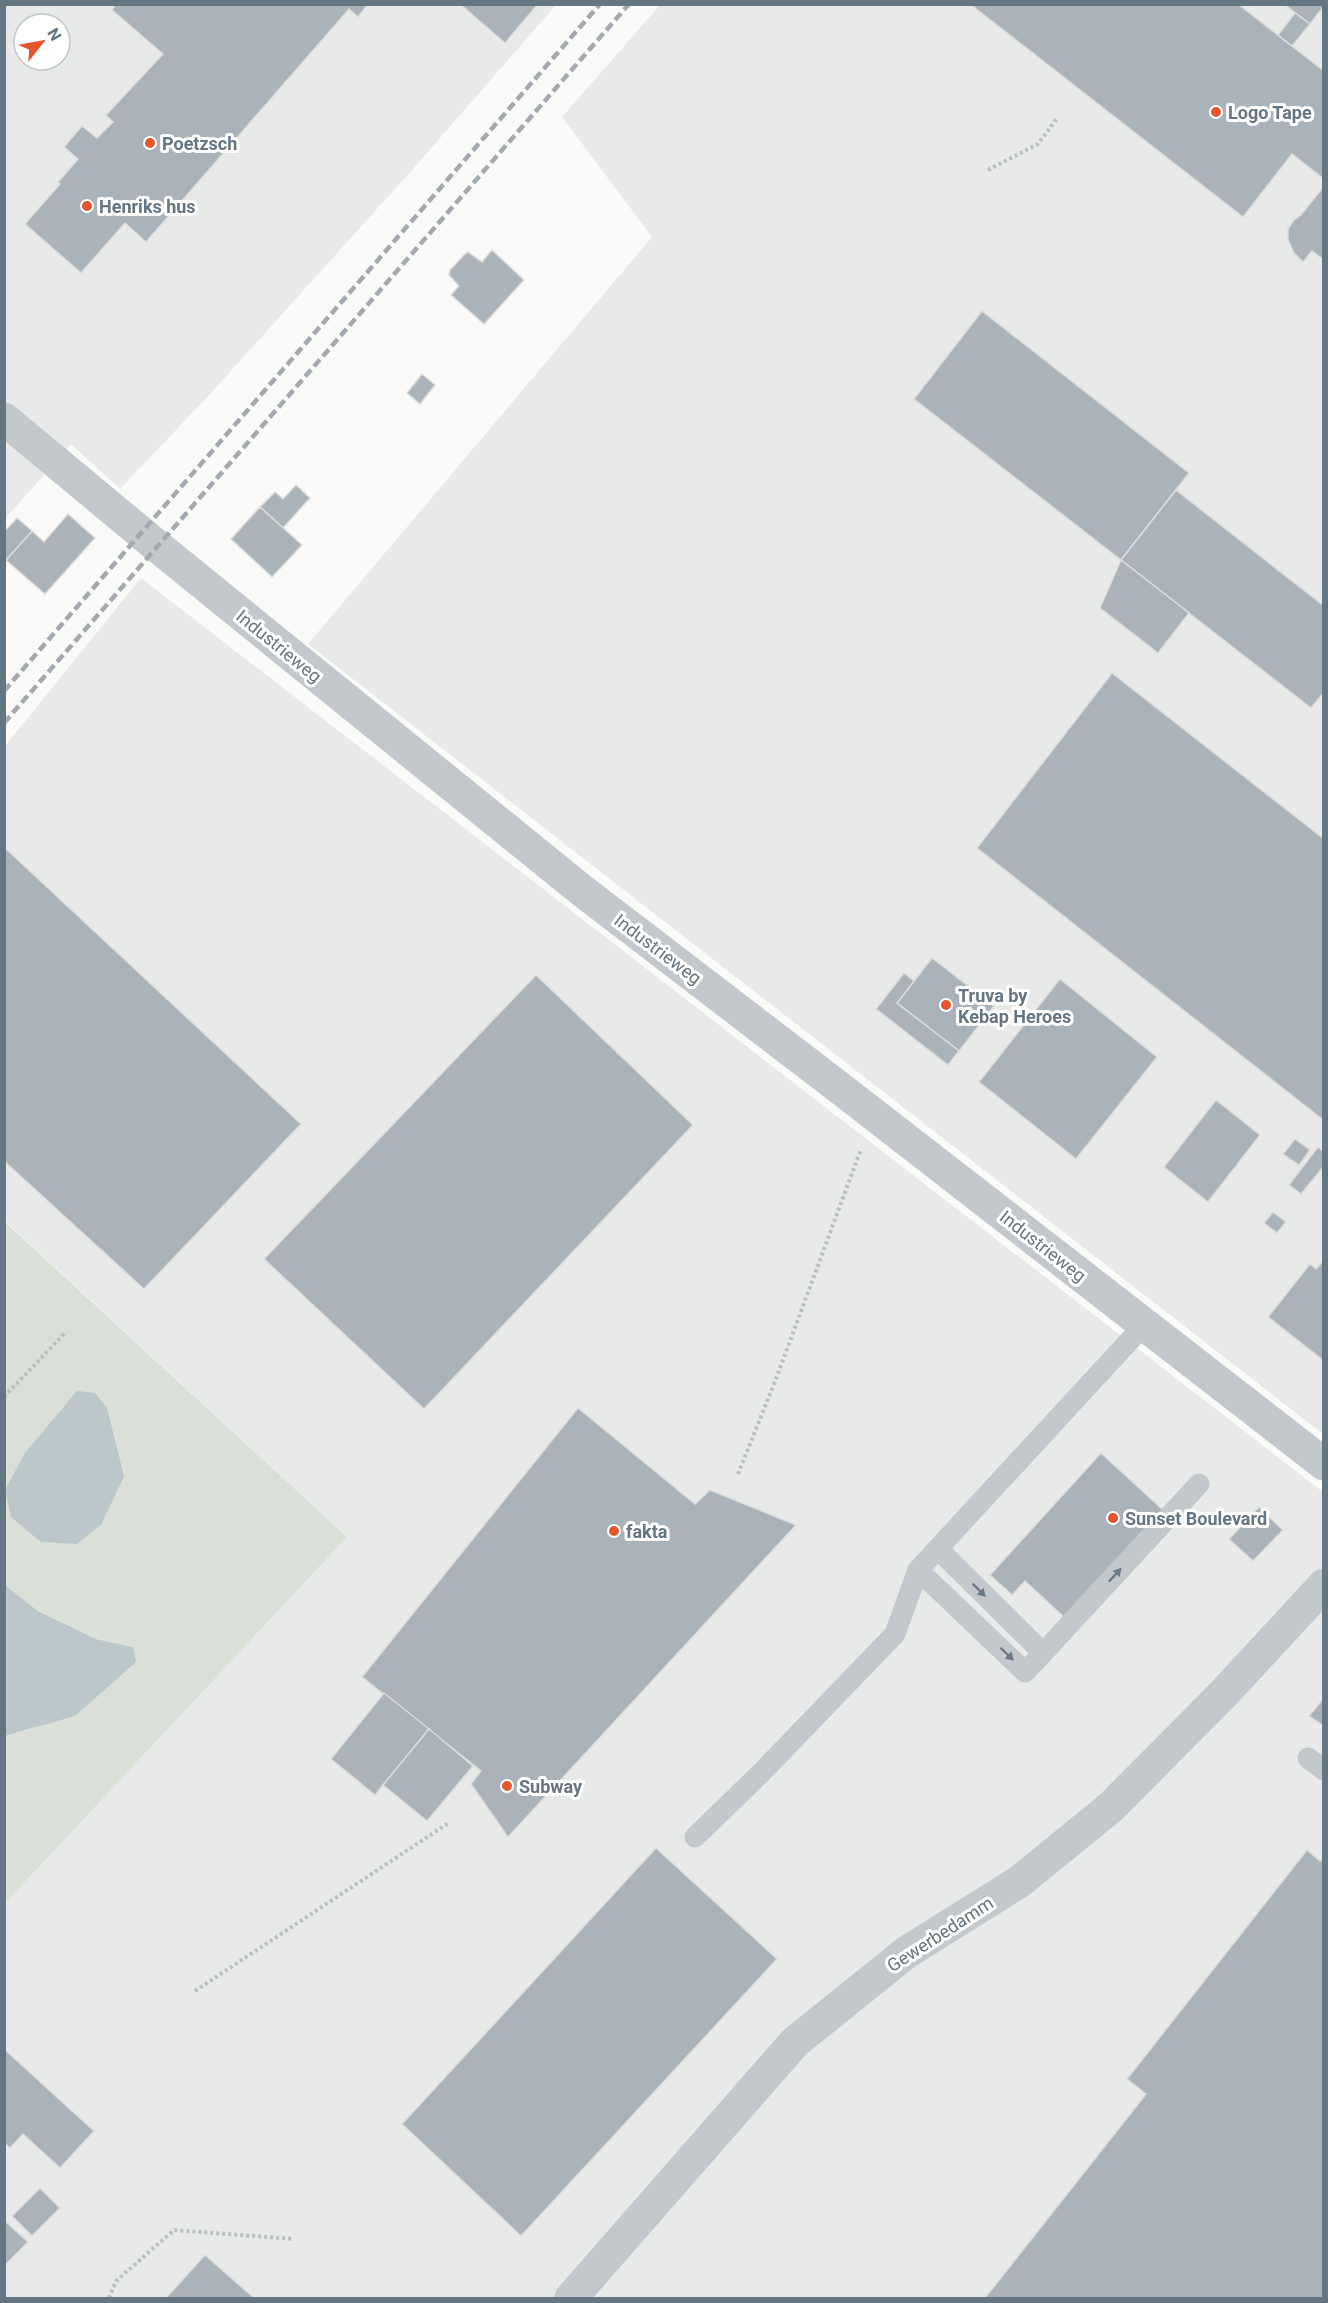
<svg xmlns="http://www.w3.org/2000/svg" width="1328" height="2303" viewBox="0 0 1328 2303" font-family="Roboto,sans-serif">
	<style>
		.built { fill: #e8e9e9; fill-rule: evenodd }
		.green { fill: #dadfd7 }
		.water { fill: #bbc7cb }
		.building { fill: #aab3b9; stroke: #dcdcda; stroke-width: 1.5 }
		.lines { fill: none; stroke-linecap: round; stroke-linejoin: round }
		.path { stroke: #bbbfc2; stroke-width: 4; stroke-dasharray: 3 3; stroke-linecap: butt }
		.service { stroke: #c3c8cc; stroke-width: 21 }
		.minor { stroke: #c3c8cc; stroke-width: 33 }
		.rail { stroke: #a2aab0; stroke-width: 4.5; stroke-dasharray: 9 4.5; stroke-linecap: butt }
		.oneway { fill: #6a7a87 }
		.poi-dot { fill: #e4572e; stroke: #fff; stroke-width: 2 }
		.labels { text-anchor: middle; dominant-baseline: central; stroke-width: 6; stroke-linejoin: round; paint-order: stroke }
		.poi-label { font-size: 18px; font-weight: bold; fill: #657683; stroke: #fff; text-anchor: start }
		.street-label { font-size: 18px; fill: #657683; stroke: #fff }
	</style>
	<rect width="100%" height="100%" fill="#fafaf8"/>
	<!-- built -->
	<g class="built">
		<path d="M 5,5 L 556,5 L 413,169 L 211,393 L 120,489 L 71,444 L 5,519 ZM 24,24 L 60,24 L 60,60 L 24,60 Z"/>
		<path d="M 660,5 L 1323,5 L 1323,1434 L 308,644 L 652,237 L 562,117 Z"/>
		<path d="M 141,578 L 1323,1492 L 1323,2298 L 5,2298 L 4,1903 L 347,1537 L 5,1221 L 5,746 Z"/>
	</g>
	<!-- green -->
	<path class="green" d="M 4,1221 L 347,1537 L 5,1903 L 5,1736 L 35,1728 L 133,1647 L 96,1639 L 38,1611 L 5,1585 Z"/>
	<!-- water -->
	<g class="water">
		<path d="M 77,1391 L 95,1393 L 107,1408 L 124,1476 L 101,1525 L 77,1544 L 41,1542 L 11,1517 L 5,1490 L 25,1453 Z"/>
		<path d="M 5,1585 L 38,1611 L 96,1639 L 133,1647 L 136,1662 L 75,1716 L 5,1736 Z"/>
	</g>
	<!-- building -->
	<g class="building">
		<path d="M 116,4 L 368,4 L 358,17 L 349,9 L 146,242 L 125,223 L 81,273 L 25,224 L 60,184 L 58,182 L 78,159 L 64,147 L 82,126 L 97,138 L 113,122 L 106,115 L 163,54 L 112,10 Z"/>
		<path d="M 460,4 L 538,4 L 505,43 Z"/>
		<path d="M 970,4 L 1238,4 L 1324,71 L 1324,179 L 1292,154 L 1243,217 Z"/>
		<path d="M 1284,4 L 1324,4 L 1324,6 L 1310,24 Z"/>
		<path d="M 1295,13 L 1310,24 L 1292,46 L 1278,35 Z"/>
		<path d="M 1324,186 L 1324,260 L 1312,251 L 1303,262 L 1294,253 L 1288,240 L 1288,229 L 1294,220 L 1301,215 Z"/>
		<path d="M 492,250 L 524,280 L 484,324 L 451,295 L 459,286 L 449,275 L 450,270 L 464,255 L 468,252 L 482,262 Z"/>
		<path d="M 982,311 L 1189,473 L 1121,560 L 914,399 Z"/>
		<path d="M 422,374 L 435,385 L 420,404 L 407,393 Z"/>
		<path d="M 296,485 L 310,498 L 283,528 L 260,507 L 275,492 L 283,499 Z"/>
		<path d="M 1176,490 L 1324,606 L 1324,692 L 1311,708 L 1121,560 Z"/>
		<path d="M 260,507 L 302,545 L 272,577 L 231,539 Z"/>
		<path d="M 68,514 L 95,538 L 45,594 L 6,560 L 32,531 L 44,542 Z"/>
		<path d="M 17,518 L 32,531 L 6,560 L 4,558 L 4,532 Z"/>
		<path d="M 1121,560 L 1189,613 L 1158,653 L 1100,608 Z"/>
		<path d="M 1112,673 L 1324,839 L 1324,1116 L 1322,1119 L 977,848 Z"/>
		<path d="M 4,847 L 301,1124 L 144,1289 L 4,1161 Z"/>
		<path d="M 932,958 L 994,1006 L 959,1051 L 897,1003 Z"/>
		<path d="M 904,973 L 914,981 L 897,1003 L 959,1051 L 948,1065 L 876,1009 Z"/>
		<path d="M 536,975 L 693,1125 L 424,1409 L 264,1259 Z"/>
		<path d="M 1060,979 L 1157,1057 L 1076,1159 L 979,1082 Z"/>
		<path d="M 1216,1100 L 1260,1135 L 1208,1202 L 1164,1167 Z"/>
		<path d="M 1295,1139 L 1310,1150 L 1299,1165 L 1283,1154 Z"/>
		<path d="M 1318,1147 L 1324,1152 L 1324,1166 L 1301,1194 L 1289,1185 Z"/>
		<path d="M 1273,1212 L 1286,1222 L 1277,1233 L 1264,1223 Z"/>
		<path d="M 1324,1260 L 1324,1361 L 1268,1317 L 1310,1264 L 1316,1269 Z"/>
		<path d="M 578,1408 L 695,1504 L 710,1490 L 796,1525 L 508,1837 L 471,1784 L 481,1771 L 362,1677 Z"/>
		<path d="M 1101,1453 L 1163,1510 L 1065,1618 L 1025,1581 L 1012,1595 L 990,1575 Z"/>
		<path d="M 1259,1507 L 1283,1530 L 1253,1561 L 1229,1539 Z"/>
		<path d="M 384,1693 L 429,1729 L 375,1795 L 331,1759 Z"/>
		<path d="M 1324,1698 L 1324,1726 L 1309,1716 Z"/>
		<path d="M 429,1729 L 473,1766 L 427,1821 L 383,1785 Z"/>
		<path d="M 656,1848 L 777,1959 L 521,2236 L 402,2124 Z"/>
		<path d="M 1307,1850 L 1320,1861 L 1324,1857 L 1324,2298 L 985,2298 L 1146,2094 L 1127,2079 Z"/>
		<path d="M 4,2049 L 94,2131 L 60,2168 L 23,2134 L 10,2148 L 4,2143 Z"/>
		<path d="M 40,2188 L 60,2208 L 32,2236 L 12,2216 Z"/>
		<path d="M 4,2220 L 28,2242 L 4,2266 Z"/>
		<path d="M 205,2255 L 254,2298 L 166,2298 Z"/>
	</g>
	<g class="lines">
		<!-- path -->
		<g class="path">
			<path d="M 988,170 L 1038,144 L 1058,117"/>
			<path d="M 4,1397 L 66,1332"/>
			<path d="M 738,1474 L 776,1379 L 861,1149"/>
			<path d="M 195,1991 L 450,1822"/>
			<path d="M 109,2298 L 116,2281 L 174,2230 L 294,2239"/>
		</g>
		<!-- service -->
		<g class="service">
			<path d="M 938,1549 L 1043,1653 L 1199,1484"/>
			<path d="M 918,1570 L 1025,1672 L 1043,1653"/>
			<path d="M 1308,1758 L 1324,1770"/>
			<path d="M 695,1837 L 762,1772 L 895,1634 L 918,1570 L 1144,1325"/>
		</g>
		<!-- minor -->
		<g class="minor">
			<path d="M 4,419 L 157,546 L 580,889 L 841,1089 L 1324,1464"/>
			<path d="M 571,2298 L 795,2042 L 907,1952 L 1019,1882 L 1111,1807 L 1227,1690 L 1324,1585"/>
		</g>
		<!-- rail -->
		<g class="rail">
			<path d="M 4,691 L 600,4"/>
			<path d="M 4,723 L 629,4"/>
		</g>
	</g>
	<!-- one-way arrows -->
	<defs><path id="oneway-solid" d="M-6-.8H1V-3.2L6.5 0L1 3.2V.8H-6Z" transform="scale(1.5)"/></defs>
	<g class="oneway">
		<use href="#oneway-solid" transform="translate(1115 1575) rotate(-47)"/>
		<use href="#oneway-solid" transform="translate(979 1590) rotate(45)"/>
		<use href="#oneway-solid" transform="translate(1007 1654) rotate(44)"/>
	</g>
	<!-- markers -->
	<g class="poi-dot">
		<circle cx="1216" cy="112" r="6"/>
		<circle cx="150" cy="143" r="6"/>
		<circle cx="87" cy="206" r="6"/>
		<circle cx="946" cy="1005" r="6"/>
		<circle cx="1113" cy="1518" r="6"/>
		<circle cx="614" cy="1531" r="6"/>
		<circle cx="507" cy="1786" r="6"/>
	</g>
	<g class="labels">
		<!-- poi labels -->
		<g class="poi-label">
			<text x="1228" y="112">Logo Tape</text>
			<text x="162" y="143">Poetzsch</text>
			<text x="99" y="206">Henriks hus</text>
			<text x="958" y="995">Truva by<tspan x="958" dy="21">Kebap Heroes</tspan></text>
			<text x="1125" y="1518">Sunset Boulevard</text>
			<text x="626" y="1531">fakta</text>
			<text x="519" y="1786">Subway</text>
		</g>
		<!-- street labels -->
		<g class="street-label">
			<text transform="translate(279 646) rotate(39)">Industrieweg</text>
			<text transform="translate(658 949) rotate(37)">Industrieweg</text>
			<text transform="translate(1043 1246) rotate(38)">Industrieweg</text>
			<text transform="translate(940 1934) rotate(-33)">Gewerbedamm</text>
		</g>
	</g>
	<!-- border -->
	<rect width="1328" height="2303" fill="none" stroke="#657683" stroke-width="12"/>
	<!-- north arrow -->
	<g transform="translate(42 42) rotate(59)"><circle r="28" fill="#ffffff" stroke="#c1c8cd" stroke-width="1.5"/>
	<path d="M0-4.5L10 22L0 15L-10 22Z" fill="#e4572e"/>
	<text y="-9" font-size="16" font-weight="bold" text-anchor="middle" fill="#657683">N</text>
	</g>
</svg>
